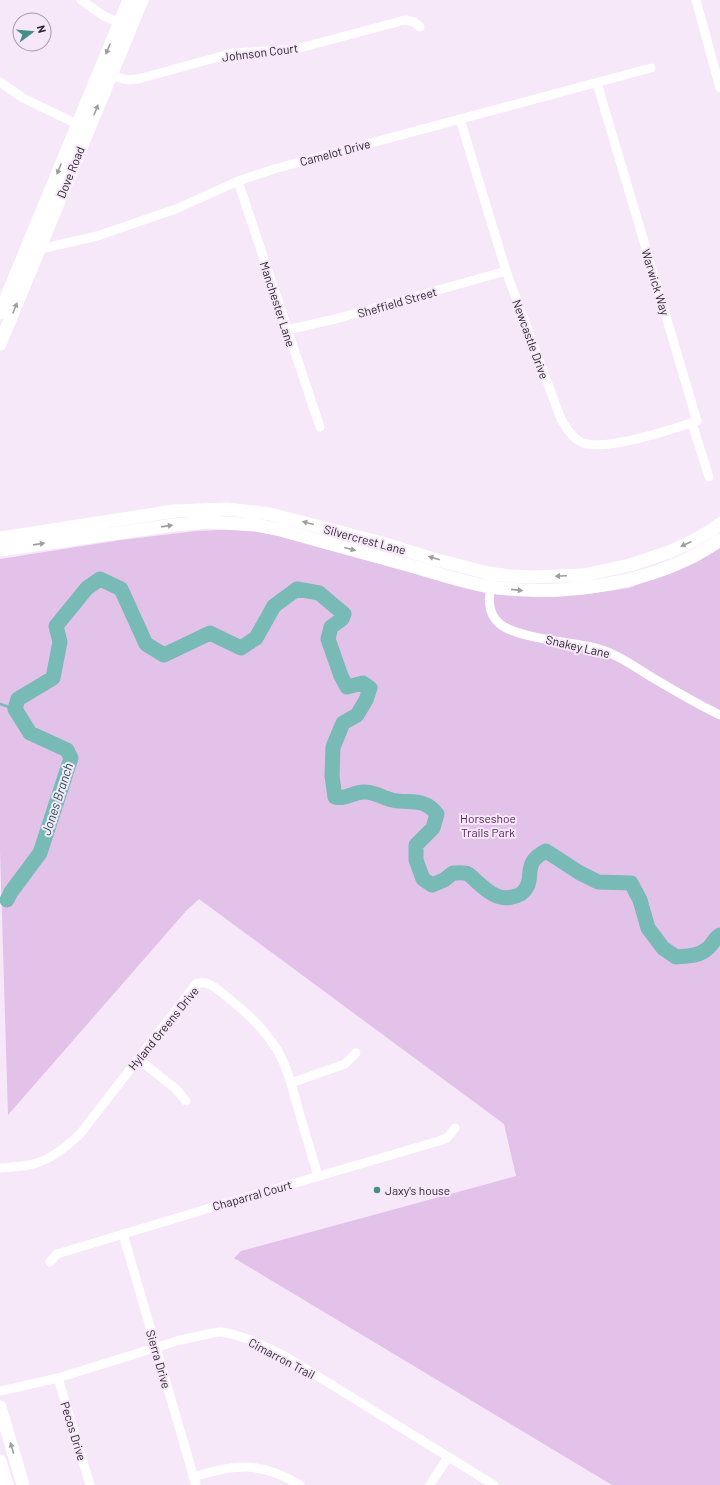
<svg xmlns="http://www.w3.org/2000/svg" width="720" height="1485" viewBox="0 0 720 1485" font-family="Barlow,sans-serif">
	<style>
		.park { fill: #e3c2e9 }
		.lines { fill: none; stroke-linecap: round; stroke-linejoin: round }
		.stream { stroke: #78bab5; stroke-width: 2.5 }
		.river { stroke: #78bab5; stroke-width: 15 }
		.street { stroke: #fff; stroke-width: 9 }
		.secondary { stroke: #fff; stroke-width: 13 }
		.oneway { fill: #a09da0 }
		.poi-dot { fill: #468d88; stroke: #f6e7f9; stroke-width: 1.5 }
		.labels { text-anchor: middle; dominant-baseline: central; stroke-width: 4; stroke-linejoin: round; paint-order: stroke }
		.street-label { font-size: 12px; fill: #2c262d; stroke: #f6e7f9 }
		.park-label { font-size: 12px; fill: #53285b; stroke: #f6e7f9 }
		.poi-label { font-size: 12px; fill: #2c262d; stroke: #f6e7f9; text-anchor: start }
		.water-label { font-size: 13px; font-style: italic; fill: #1a5350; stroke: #f6e7f9 }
	</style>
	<rect width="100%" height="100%" fill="#f6e7f9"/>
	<!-- park -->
	<path class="park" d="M 242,529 L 299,540 L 521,595 L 581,595 L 629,588 L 697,562 L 720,546 L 720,1485 L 612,1485 L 234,1258 L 241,1251 L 516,1176 L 504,1124 L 199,899 L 186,911 L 8,1115 L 0,850 L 0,559 L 121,540 L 196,531 Z"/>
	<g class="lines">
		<!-- stream -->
		<path class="stream" d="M 0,704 L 15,709"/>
		<!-- river -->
		<path class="river" d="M 7,900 L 11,892 L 40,853 L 71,758 L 67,750 L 30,733 L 15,709 L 18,699 L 53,678 L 60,642 L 56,626 L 87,588 L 100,579 L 121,589 L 146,644 L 164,655 L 210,633 L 241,648 L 256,638 L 274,606 L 297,589 L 319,593 L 344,614 L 342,619 L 331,627 L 328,639 L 341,676 L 347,687 L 363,683 L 370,688 L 366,700 L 357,715 L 343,723 L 333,747 L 332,776 L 335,797 C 346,800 355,791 365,792 C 375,792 383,798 392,800 C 410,804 424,797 437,814 L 433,828 L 416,845 L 416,860 L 423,879 L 432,885 L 444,880 L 453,873 C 457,873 464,872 468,874 C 470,875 473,878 475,880 C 485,889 497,901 512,897 C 517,896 520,895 523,892 C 537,878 520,864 546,851 L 580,873 L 598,882 L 631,883 L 640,900 L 648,928 L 663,948 L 676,957 C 687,956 699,956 707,949 C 713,945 713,939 720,935"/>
		<!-- street -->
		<g class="street">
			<path d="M 81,0 L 104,16 L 123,24"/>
			<path d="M 696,0 L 720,88"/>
			<path d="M 106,74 L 127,80 L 138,79 L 233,53 L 296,49 L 405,20 L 414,22 L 420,27"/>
			<path d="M 0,82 L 23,98 L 83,127"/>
			<path d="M 460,119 L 506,271 L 561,419 C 566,427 571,437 581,442 C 603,453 673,429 697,421 L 597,83"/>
			<path d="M 238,181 L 320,427"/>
			<path d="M 36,250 L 97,236 L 176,209 L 238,181 L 274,169 L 651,68"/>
			<path d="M 287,330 L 339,318 L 506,271"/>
			<path d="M 692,423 L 709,477"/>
			<path d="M 493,574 C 490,591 484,611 500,624 C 517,638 569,642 591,647 C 615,652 633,666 653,678 C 675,691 697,704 720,715"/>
			<path d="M 138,1059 L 176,1089 L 186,1101"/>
			<path d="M 291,1083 L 345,1064 L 356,1053"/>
			<path d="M 0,1168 C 9,1167 19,1167 29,1165 C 49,1161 65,1148 80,1134 L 196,984 C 208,979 218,990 227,997 C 245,1011 264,1029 276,1048 C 287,1066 292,1086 297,1105 C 304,1129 311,1152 318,1176"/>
			<path d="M 123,1234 L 196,1485"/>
			<path d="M 50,1262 L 57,1254 L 210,1208 L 439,1141 L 447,1138 L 455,1128"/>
			<path d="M 58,1378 L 90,1485"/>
			<path d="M 0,1391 L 58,1378 L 180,1340 L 213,1333 L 221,1332 L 232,1334 L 251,1340 L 285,1356 L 494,1485"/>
			<path d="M 193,1477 C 237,1464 259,1461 300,1485"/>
			<path d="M 430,1485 L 448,1457"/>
		</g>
		<!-- secondary -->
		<g class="secondary">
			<path d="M 0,313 L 129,0"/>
			<path d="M 0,344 L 142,0"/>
			<path d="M 0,538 L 174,511 L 227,509 L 270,514 L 382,543 L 434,559 L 488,573 L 510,576 L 532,577 L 584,575 L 630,565 L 669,552 L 691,542 L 707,533 L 720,524"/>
			<path d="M 0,550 L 174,525 L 209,522 L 256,525 L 281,530 C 326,543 372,555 418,568 C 442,575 466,583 491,587 C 564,598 659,583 720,540"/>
			<path d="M 0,1407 L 23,1485"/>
			<path d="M 0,1461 L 7,1485"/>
		</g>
	</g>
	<!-- one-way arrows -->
	<defs><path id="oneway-solid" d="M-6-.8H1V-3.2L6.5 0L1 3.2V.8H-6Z"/></defs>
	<g class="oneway">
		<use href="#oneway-solid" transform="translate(108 49) rotate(113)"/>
		<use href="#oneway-solid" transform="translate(96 110) rotate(-68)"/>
		<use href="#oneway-solid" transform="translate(59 169) rotate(112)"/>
		<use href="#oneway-solid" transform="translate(15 308) rotate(-68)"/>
		<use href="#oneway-solid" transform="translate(308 523) rotate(-165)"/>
		<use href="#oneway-solid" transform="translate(167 526) rotate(-8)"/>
		<use href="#oneway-solid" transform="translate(39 544) rotate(-8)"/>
		<use href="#oneway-solid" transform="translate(686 544) rotate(156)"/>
		<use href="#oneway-solid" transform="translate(350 549) rotate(15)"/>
		<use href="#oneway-solid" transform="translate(434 558) rotate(-164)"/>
		<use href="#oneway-solid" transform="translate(561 576) rotate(178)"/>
		<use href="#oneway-solid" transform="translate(517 590) rotate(6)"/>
		<use href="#oneway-solid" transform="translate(12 1448) rotate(-106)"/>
	</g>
	<!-- markers -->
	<circle class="poi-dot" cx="377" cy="1190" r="4"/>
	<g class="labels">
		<!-- street labels -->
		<g class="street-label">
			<text transform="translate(260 52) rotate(-7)">Johnson Court</text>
			<text transform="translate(335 152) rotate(-15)">Camelot Drive</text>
			<text transform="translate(70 172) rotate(-68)">Dove Road</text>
			<text transform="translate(656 282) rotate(73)">Warwick Way</text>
			<text transform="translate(397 302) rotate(-16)">Sheffield Street</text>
			<text transform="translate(278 304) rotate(72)">Manchester Lane</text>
			<text transform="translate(531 339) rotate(70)">Newcastle Drive</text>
			<text transform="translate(365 539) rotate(15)">Silvercrest Lane</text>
			<text transform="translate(578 646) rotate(13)">Snakey Lane</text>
			<text transform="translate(163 1028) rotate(-51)">Hyland Greens Drive</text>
			<text transform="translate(252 1195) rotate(-16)">Chaparral Court</text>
			<text transform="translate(282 1358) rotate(28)">Cimarron Trail</text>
			<text transform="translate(159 1359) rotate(74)">Sierra Drive</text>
			<text transform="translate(74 1431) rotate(73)">Pecos Drive</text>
		</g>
		<!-- park labels -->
		<g class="park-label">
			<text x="488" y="818">Horseshoe<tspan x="488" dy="14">Trails Park</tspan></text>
		</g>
		<!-- poi labels -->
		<g class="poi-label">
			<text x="385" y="1190">Jaxy's house</text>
		</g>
		<!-- water labels -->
		<g class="water-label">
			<text transform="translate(57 799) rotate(-72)">Jones Branch</text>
		</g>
	</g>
	<!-- north arrow -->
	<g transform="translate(32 32) rotate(74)"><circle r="19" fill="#f6e7f9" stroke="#a59aa7"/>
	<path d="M0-3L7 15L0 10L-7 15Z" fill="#468d88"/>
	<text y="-6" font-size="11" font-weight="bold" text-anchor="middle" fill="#2c262d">N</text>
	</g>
</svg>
